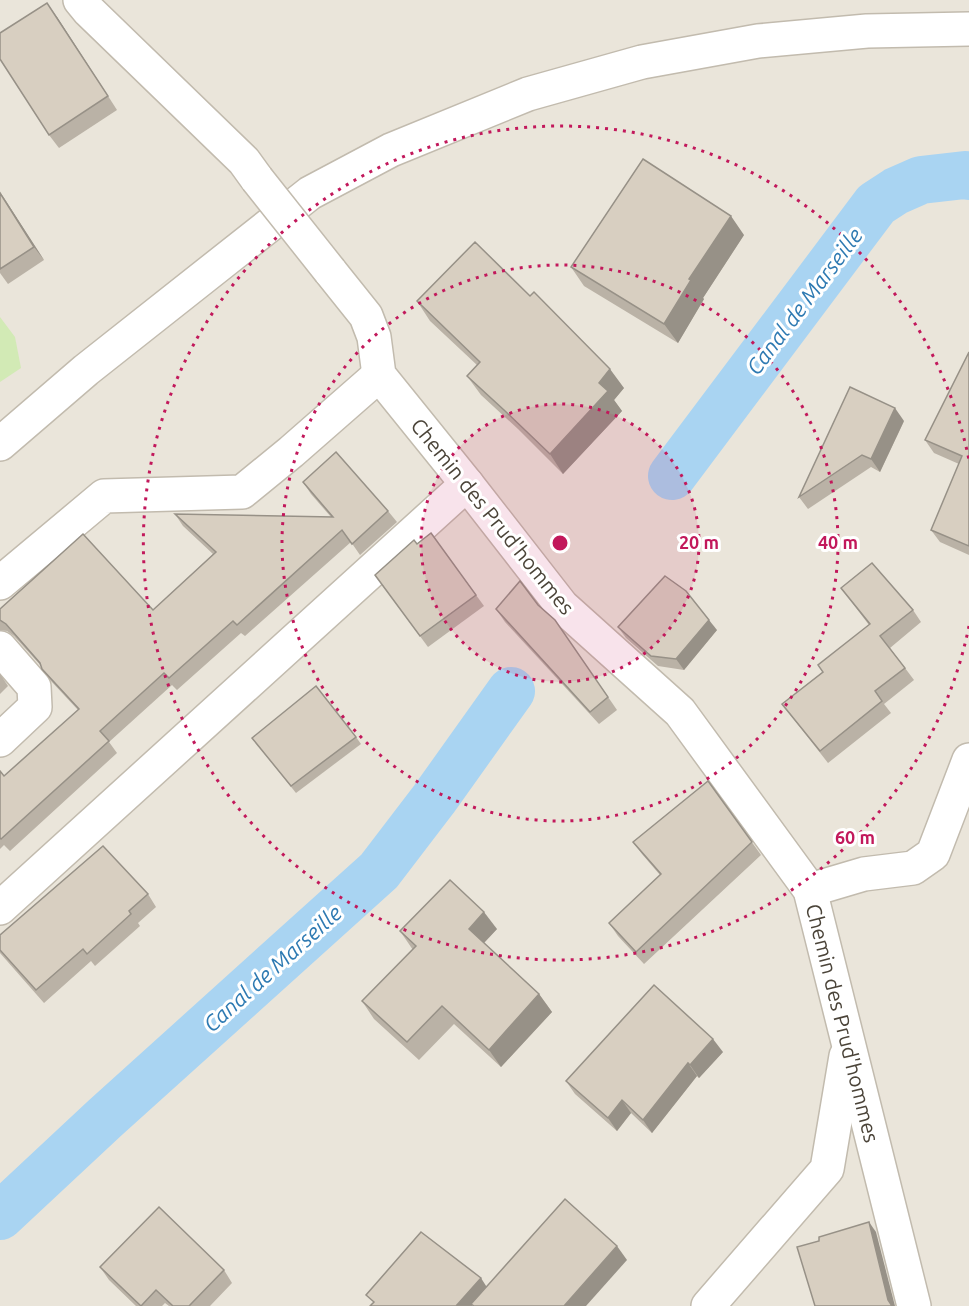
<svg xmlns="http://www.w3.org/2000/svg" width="969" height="1306" viewBox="0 0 969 1306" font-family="Ubuntu,sans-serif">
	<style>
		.residential { fill: #eae5da }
		.green { fill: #d2eab5 }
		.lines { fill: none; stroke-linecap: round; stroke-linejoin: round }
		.canal { stroke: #a9d4f2; stroke-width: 48 }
		.minor-casing { stroke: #c2bbae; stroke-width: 36 }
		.minor { stroke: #fff; stroke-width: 33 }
		.minor-bridge-casing { stroke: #c2bbae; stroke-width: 36; stroke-linecap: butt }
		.minor-bridge { stroke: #fff; stroke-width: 33 }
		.wall { fill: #bab2a6 }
		.shaded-wall { fill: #979187 }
		.building { fill: #d8cfc1; stroke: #979187; stroke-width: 1.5 }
		.ring { fill: none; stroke: #c2185b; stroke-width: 3; stroke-dasharray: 3 6 }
		.labels { text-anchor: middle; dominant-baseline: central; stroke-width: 6; stroke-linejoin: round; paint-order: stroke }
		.street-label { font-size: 21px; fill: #4b4439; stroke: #fff }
		.water-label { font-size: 22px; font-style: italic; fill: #2e7ab2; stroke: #fff }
		.centre { fill: #c2185b; stroke: #fff; stroke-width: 3 }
		.ring-label { font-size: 18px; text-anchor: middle; font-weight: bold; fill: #c2185b; stroke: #fff; stroke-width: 6; stroke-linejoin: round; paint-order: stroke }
	</style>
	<rect width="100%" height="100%" fill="#f6f3ec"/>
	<!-- residential -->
	<rect class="residential" x="0" y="0" width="969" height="1306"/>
	<!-- green -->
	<path class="green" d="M 0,317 L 15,337 L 21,368 L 0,382 Z"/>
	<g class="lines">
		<!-- canal -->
		<g class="canal">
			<path d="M 672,476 L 876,204 L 896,191 L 921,180 L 965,175 L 969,176"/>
			<path d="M 0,1216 L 105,1118 L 379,871 L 434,799 L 511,691"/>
		</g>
		<defs>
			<g id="minor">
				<path d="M 80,0 L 89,11 L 244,161 L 257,179"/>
				<path d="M 330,271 L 366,316 L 374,337 L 379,375 L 467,484 L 562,606 L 680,712 L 810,890 L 914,1306"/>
				<path d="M 0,444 L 86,370 L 310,193 L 391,150 L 528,94 L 642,62 L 758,41 L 867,31 L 969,29"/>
				<path d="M 0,583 L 104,496 L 242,492 L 291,452 L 379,375"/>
				<path d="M 0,648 L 34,687 L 35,707 L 0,740"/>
				<path d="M 810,890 L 864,874 L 913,868 L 933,854 L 969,760"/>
				<path d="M 0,908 L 467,484"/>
				<path d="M 708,1306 L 827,1169 L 846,1056"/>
			</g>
		</defs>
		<!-- minor casing -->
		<use href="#minor" class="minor-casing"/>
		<!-- minor -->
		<use href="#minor" class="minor"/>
		<defs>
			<path id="minor-bridge" d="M 257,179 L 330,271"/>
		</defs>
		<!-- minor-bridge casing -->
		<use href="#minor-bridge" class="minor-bridge-casing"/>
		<!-- minor-bridge -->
		<use href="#minor-bridge" class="minor-bridge"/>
	</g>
	<!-- wall -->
	<g class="wall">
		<path d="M 57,17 L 117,110 L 59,148 L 49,135 Z"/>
		<path d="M 0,192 L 44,260 L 8,284 L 0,273 Z"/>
		<path d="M 744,235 L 703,298 L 704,299 L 678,343 L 584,286 L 571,267 Z"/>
		<path d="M 417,301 L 624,388 L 614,400 L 622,411 L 563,474 L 518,429 L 481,395 L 467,376 L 477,365 L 430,321 Z"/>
		<path d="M 969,352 L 969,555 L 940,542 L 931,530 L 959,464 L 934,453 L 925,440 Z"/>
		<path d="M 904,421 L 880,472 L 871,467 L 808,509 L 799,497 Z"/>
		<path d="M 303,482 L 388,511 L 397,522 L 360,555 L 351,542 L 245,636 L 241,633 L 177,690 L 172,685 L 109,742 L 117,753 L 10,851 L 4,845 L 0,849 L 0,771 L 4,776 L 78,710 L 51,681 L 42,667 L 14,636 L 7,631 L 0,630 L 0,609 L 153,610 L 213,554 L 183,526 L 175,514 L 331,517 L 311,494 Z"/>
		<path d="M 431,533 L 484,606 L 428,647 L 375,575 Z"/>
		<path d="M 841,588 L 913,610 L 921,622 L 890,648 L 914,680 L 884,704 L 891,713 L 828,763 L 782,704 L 823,672 L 869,625 Z"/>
		<path d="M 538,605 L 555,620 L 617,710 L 599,724 L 505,622 L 496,609 Z"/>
		<path d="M 618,627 L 717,630 L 684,670 L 658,666 L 626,638 Z"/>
		<path d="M 0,674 L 8,686 L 0,694 Z"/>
		<path d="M 356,737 L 361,744 L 296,793 L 252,738 Z"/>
		<path d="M 708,781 L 761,855 L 644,964 L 618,936 L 609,923 L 660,875 L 642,854 L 633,842 Z"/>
		<path d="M 148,894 L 156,907 L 138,923 L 140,926 L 95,966 L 91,961 L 44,1003 L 0,953 L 0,935 Z"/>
		<path d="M 497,929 L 484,943 L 539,994 L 552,1012 L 501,1067 L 454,1024 L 419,1060 L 374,1019 L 362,1001 L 413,950 L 400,931 Z"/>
		<path d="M 723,1052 L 699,1078 L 697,1076 L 652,1133 L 631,1113 L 617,1131 L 575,1094 L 566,1081 Z"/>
		<path d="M 100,1267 L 224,1270 L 232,1283 L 210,1306 L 169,1306 L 165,1303 L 162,1306 L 136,1306 L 109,1280 Z"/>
	</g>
	<!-- shaded-wall -->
	<g class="shaded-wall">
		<path d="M 47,3 L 57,17 L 117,110 L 108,96 Z"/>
		<path d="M 0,192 L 6,201 L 44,260 L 34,247 Z"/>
		<path d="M 731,216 L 744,235 L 703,298 L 704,299 L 678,343 L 664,324 L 689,279 Z"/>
		<path d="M 610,369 L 624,388 L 614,400 L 622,411 L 563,474 L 550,454 L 599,383 Z"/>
		<path d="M 895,408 L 904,421 L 880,472 L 871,459 Z"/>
		<path d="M 709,620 L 717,630 L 684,670 L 676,659 Z"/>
		<path d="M 484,912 L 497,929 L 481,946 L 469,929 Z"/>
		<path d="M 539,994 L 552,1012 L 501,1067 L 489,1050 Z"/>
		<path d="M 713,1039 L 723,1052 L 699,1078 L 690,1065 Z"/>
		<path d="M 688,1063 L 697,1076 L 652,1133 L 643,1120 Z"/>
		<path d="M 622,1100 L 631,1113 L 617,1131 L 608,1118 Z"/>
		<path d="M 869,1222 L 876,1232 L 895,1306 L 892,1306 L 888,1300 Z"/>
		<path d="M 617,1246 L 627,1260 L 586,1306 L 564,1306 Z"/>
		<path d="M 481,1278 L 488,1289 L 471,1304 L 473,1306 L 456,1306 Z"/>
	</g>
	<!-- building -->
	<g class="building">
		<path d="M 47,3 L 108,96 L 49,135 L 0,59 L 0,33 Z"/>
		<path d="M 643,159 L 731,216 L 689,279 L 691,280 L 664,324 L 571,267 Z"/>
		<path d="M 0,193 L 34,247 L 0,269 Z"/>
		<path d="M 475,242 L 530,296 L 534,292 L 610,369 L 599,383 L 608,391 L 550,454 L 504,410 L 467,376 L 480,362 L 417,301 Z"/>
		<path d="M 969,352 L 969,546 L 931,530 L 962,456 L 925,440 Z"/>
		<path d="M 850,387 L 895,408 L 871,459 L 862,455 L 799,497 Z"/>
		<path d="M 336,452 L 388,511 L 352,544 L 342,530 L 237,625 L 233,621 L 169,678 L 164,673 L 100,731 L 109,741 L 1,839 L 0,838 L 0,771 L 4,776 L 79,709 L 42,669 L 40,663 L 6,624 L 0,620 L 0,609 L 83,534 L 153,610 L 216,552 L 175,514 L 333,517 L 303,482 Z"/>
		<path d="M 431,533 L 476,595 L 420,636 L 375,575 L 414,540 L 417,544 Z"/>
		<path d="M 872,563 L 913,610 L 880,636 L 905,668 L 875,691 L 882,701 L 820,751 L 782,704 L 823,672 L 818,665 L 870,624 L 841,588 Z"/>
		<path d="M 665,576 L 686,591 L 709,620 L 676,659 L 651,656 L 618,627 Z"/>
		<path d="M 520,581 L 538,605 L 555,620 L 608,697 L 590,712 L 496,609 Z"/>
		<path d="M 316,686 L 356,737 L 291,786 L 252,738 Z"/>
		<path d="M 708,781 L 752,842 L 636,952 L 609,923 L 661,874 L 633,842 Z"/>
		<path d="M 103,846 L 148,894 L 129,911 L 131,914 L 87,954 L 83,949 L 36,990 L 0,950 L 0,935 Z"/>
		<path d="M 450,880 L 484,912 L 469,929 L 539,994 L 489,1050 L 442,1006 L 407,1042 L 362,1001 L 416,946 L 400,931 Z"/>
		<path d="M 654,985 L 713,1039 L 690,1065 L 688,1063 L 643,1120 L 622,1100 L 608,1118 L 566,1081 Z"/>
		<path d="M 565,1199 L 617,1246 L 564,1306 L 474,1306 L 471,1304 Z"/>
		<path d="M 159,1207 L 224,1270 L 189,1306 L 173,1306 L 156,1290 L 141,1306 L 100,1267 Z"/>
		<path d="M 869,1222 L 888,1300 L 892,1306 L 815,1306 L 797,1247 L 819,1241 L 819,1237 Z"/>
		<path d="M 421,1232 L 481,1278 L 456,1306 L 370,1306 L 374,1302 L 366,1295 Z"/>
	</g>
	<!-- distance rings -->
	<circle cx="560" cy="543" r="139" fill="#c2185b" fill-opacity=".12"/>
	<g class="ring">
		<circle cx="560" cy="543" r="139"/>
		<circle cx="560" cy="543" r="278"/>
		<path d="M969 626A417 417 0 1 1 969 460"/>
	</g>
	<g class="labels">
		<!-- street labels -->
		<g class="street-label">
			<text transform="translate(493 516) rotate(51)">Chemin des Prud'hommes</text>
			<text transform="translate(843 1023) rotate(76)">Chemin des Prud'hommes</text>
		</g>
		<!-- water labels -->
		<g class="water-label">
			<text transform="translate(804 301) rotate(-53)">Canal de Marseille</text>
			<text transform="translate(272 968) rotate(-42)">Canal de Marseille</text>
		</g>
	</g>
	<circle cx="560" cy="543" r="9" class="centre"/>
	<g class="ring-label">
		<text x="699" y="549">20 m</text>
		<text x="838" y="549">40 m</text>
		<text x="855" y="844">60 m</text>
	</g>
</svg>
